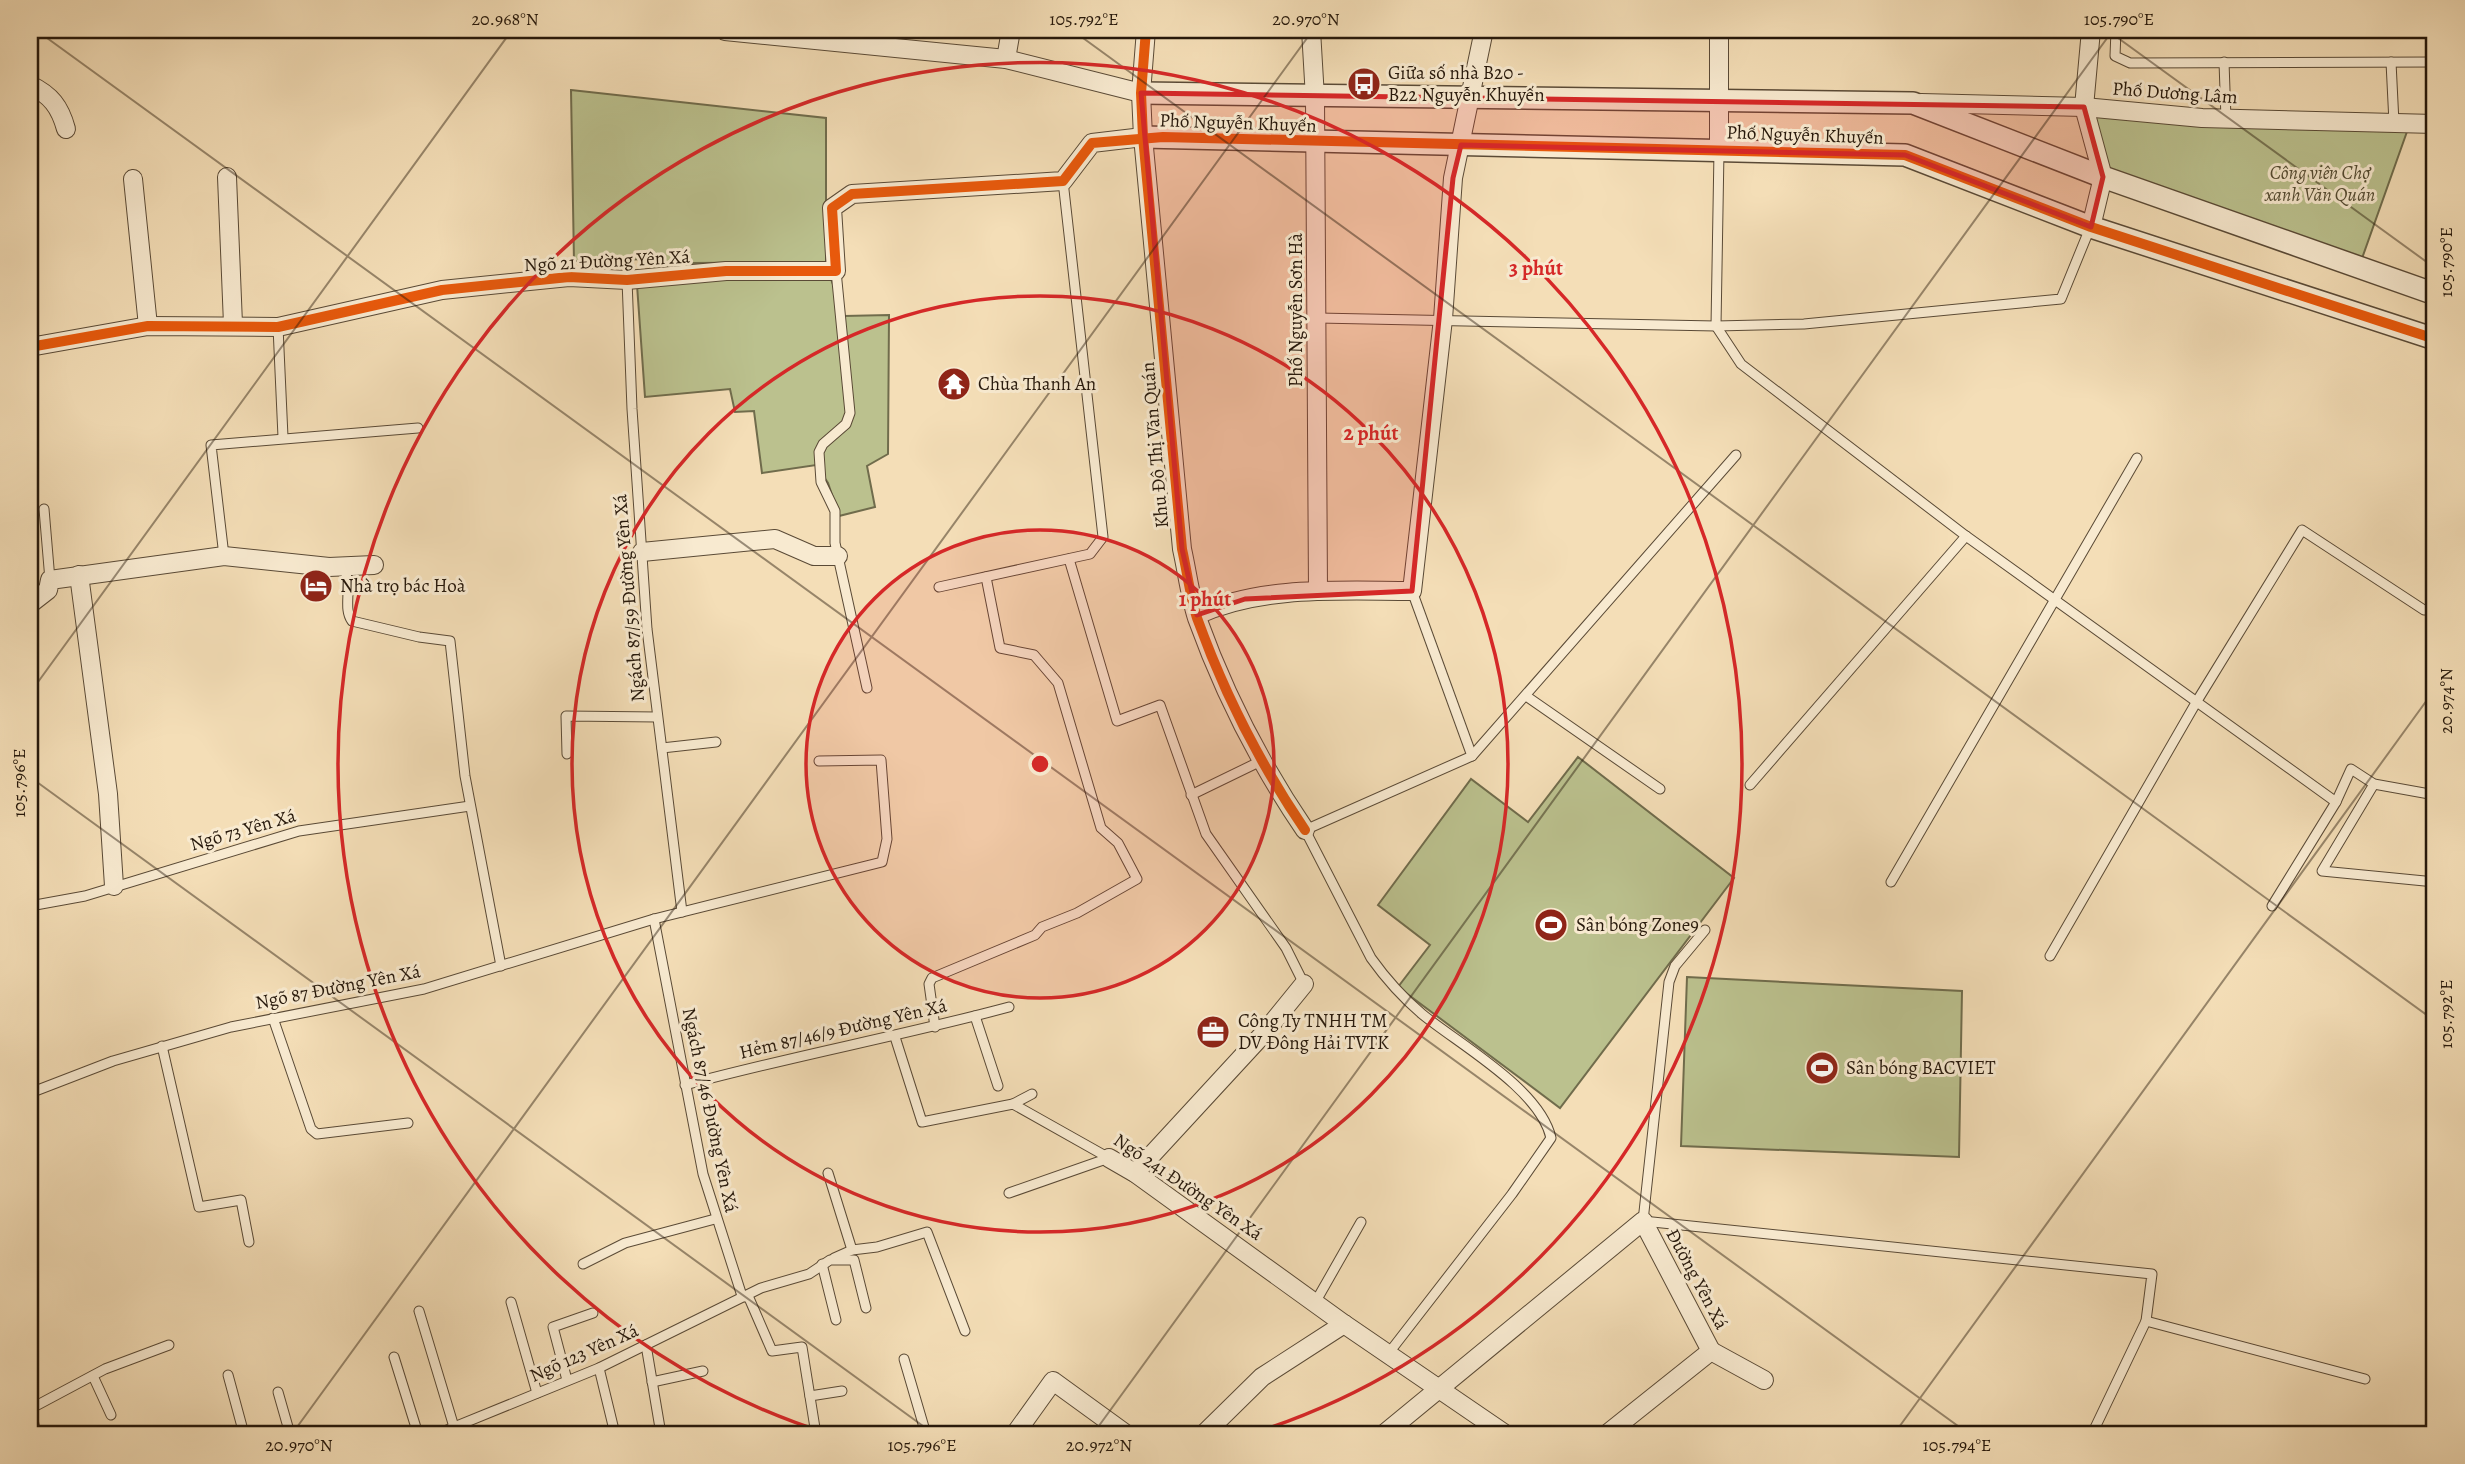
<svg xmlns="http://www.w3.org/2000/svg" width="2465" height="1464" viewBox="0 0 2465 1464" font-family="Alegreya,serif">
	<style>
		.green { fill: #bbc18e; stroke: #706c4c; stroke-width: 2 }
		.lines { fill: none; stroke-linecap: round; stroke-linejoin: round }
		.service-casing { stroke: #5a4a36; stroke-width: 11 }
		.minor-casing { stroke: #5a4a36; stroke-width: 20 }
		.tertiary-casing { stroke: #5a4a36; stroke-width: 24 }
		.service { stroke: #f8ead0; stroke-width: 9 }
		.minor { stroke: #f8ead0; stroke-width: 18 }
		.tertiary { stroke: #f8ead0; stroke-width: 21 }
		.cycleway-casing { stroke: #f8ead0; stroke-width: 15 }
		.cycleway { stroke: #e8590c; stroke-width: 10 }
		.marked { fill: #d62828; fill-opacity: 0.2; stroke: #d62828; stroke-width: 5; stroke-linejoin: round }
		.ticks { fill: none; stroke: #26180b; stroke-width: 2; stroke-opacity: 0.45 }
		.ring { fill: none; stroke: #d62828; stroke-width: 3.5 }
		.labels { text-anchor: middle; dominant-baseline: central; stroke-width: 6; stroke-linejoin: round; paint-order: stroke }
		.poi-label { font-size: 19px; fill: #26180b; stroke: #f8ead0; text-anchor: start }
		.street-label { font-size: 19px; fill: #26180b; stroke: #f8ead0 }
		.park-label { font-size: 19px; font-style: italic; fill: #534b32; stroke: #f8ead0 }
		.centre { fill: #d62828; stroke: #f8ead0; stroke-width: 3.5 }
		.ring-label { font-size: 21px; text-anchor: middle; font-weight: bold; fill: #d62828; stroke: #f8ead0; stroke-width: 6; stroke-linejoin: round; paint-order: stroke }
		.neatline { fill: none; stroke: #26180b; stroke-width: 2.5 }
		.ticks-label { font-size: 18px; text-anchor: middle; fill: #26180b }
	</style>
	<rect width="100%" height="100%" fill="#f4deb7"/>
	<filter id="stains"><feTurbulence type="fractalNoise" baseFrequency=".00286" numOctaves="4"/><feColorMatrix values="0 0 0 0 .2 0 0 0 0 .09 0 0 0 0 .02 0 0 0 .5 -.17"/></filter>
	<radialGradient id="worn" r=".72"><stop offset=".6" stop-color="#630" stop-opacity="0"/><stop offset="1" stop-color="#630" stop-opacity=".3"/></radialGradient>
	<!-- green -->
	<g class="green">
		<path d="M 571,90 L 826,118 L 826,262 L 689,263 L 650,272 L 650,259 L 574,261 Z"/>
		<path d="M 2088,111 L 2409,126 L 2360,264 L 2106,174 Z"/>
		<path d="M 747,278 L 831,279 L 844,316 L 889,315 L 888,454 L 867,466 L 875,507 L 839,516 L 828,483 L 816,465 L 762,473 L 754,411 L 735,412 L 730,389 L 645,397 L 637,285 Z"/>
		<path d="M 1578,757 L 1734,878 L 1560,1108 L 1398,987 L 1430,945 L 1378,905 L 1471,779 L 1528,822 Z"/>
		<path d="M 1687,977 L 1962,991 L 1959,1157 L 1681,1146 Z"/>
	</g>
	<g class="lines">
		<defs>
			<g id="service">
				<path d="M 641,30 L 725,30"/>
				<path d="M 2116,30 L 2115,56 L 2130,63 L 2435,62"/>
				<path d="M 2224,62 L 2226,119"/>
				<path d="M 2391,62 L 2394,123"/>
				<path d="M 1719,151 L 1716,326 L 1741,364 L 1966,536 L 2336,802 L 2272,906"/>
				<path d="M 836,271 L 850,413 L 846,424 L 823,444 L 819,452 L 821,482 L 835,511 L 835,543 L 867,688"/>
				<path d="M 627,280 L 632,409 L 647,629 L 682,912"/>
				<path d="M 1318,318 L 1716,326 L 1804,324 L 2061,299 L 2090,228"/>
				<path d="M 278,327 L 283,437"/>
				<path d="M 44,509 L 50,580"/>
				<path d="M 224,556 L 211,445 L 418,428"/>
				<path d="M 1069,559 L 1117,721 L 1160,705 L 1206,834 L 1286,948 L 1304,984"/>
				<path d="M 343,567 C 354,587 342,607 352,621 L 419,637 L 450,641 L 465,776 L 501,966"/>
				<path d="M 939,587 L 1090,554 L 1103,537 L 1063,181"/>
				<path d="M 1412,591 L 1472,756"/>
				<path d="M 1526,696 L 1660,789"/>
				<path d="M 662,748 L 716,742"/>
				<path d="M 567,754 L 566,716 L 657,717"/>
				<path d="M 2374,784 L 2322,871 L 2435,882"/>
				<path d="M 1750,785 L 1966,536"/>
				<path d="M 1191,795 L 1261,761"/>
				<path d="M 2336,802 L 2351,769 L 2374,784 L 2435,795"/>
				<path d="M 1891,882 L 2137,458"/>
				<path d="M 30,906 L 85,896 L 299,831 L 470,806"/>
				<path d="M 654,919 L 703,1174 L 742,1296 L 749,1298 L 772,1351 L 802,1347 L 815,1428"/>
				<path d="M 1705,930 L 1675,966 L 1669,982 L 1643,1221 L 2152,1274 L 2146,1321 L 2092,1434"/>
				<path d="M 2050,956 L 2197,701 L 2302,530 L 2424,610"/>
				<path d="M 975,1016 L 998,1086"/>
				<path d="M 273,1018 L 311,1129 L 317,1134 L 408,1123"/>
				<path d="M 935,1027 L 929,984 L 932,978 L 1035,935 L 1042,927 L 1077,913 L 1137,879 L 1118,843 L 1101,828 L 1058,683 L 1034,655 L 1000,648 L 986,577"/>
				<path d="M 895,1037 L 922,1122 L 1013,1104 L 1109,1158"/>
				<path d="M 162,1046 L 199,1207 L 241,1200 L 249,1242"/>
				<path d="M 685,1085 C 792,1056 901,1036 1009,1007"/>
				<path d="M 30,1093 L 113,1061 L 231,1027 L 424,989 L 654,919 L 882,862 L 887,839 L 881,760 L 819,761"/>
				<path d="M 1013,1104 L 1032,1094"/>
				<path d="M 828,1173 L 852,1250"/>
				<path d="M 1009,1193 L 1109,1158"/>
				<path d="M 834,1258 L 852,1250 L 877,1247 L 927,1232 L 965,1331"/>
				<path d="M 583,1264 L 625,1243 L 715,1219"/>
				<path d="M 822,1264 L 836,1320"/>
				<path d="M 1316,1301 L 1361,1222"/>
				<path d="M 511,1302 L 537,1393"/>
				<path d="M 419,1311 L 454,1427"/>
				<path d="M 2146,1321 L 2365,1379"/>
				<path d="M 646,1345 L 661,1434"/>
				<path d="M 1388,1354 L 1512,1194 L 1551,1138 C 1540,1089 1460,1045 1422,1014 C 1402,997 1386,979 1371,958 L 1305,830 L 1472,756 L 1736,455"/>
				<path d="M 394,1357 L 418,1434"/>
				<path d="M 904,1359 L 926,1434"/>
				<path d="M 599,1368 L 615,1434"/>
				<path d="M 228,1375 L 244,1434"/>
				<path d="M 93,1376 L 111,1415"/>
				<path d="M 567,1380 L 553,1327 L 593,1313"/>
				<path d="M 652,1382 L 703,1371"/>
				<path d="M 278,1392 L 290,1434"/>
				<path d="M 810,1396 L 842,1391"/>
				<path d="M 30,1406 L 36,1434"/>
				<path d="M 30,1409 L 105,1369 L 169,1345"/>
				<path d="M 437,1434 L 599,1368 L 761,1288 L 809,1274 L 830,1260 L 854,1260 L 866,1308"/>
			</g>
			<g id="minor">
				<path d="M 1146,30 L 1141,93 L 1143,137 L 1182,549 C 1187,571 1190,596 1197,618 C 1224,693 1260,764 1305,830"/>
				<path d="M 1311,30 L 1315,98 L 1318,591"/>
				<path d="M 2091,30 L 2084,107 L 2103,177 L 2091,227"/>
				<path d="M 725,31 L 1006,59 L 1141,93"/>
				<path d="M 1006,59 L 1011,30"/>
				<path d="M 30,85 C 51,95 60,107 66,129"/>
				<path d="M 1921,103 L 2084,107 L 2202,118 L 2435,124"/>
				<path d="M 1719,150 L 1719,30"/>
				<path d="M 227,177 L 233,324"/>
				<path d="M 133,179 L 148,326"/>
				<path d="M 30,347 L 148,326 L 278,327 L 442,290 L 569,277 L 627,280 L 726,271 L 836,271 L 832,208 L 852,194 L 1063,181 L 1092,143 L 1143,137"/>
				<path d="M 642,552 L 775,539 L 814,556 L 838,556"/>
				<path d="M 79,575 L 108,794 L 114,886"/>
				<path d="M 30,604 L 48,590 L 50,580 L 224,556 L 329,567 L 374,565"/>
				<path d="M 1197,615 C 1262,585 1341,591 1412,591 L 1443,319 L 1453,178 L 1484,30"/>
				<path d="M 1109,1158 L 1135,1173 L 1344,1324 L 1505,1434"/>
				<path d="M 1135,1173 L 1265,1032 L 1304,984"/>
				<path d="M 1711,1351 L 1764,1380"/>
				<path d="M 1015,1434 L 1053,1381 L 1126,1434"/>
				<path d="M 1204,1434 L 1262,1377 L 1344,1324"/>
				<path d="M 1384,1434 L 1643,1221 L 1711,1351 L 1607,1434"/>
			</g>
			<g id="tertiary">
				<path d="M 1141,93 L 1913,103 L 2103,177 L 2435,294"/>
				<path d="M 1143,137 L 1905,155 L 2091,227 L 2435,339"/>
			</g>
		</defs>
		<!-- service casing -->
		<use href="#service" class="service-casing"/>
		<!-- minor casing -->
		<use href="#minor" class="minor-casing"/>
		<!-- tertiary casing -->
		<use href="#tertiary" class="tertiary-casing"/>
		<!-- service -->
		<use href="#service" class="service"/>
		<!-- minor -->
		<use href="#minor" class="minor"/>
		<!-- tertiary -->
		<use href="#tertiary" class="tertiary"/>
		<defs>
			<g id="cycleway">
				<path d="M 1146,30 L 1141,93 L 1143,137 L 1182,549 C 1187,571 1190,596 1197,618 C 1224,693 1260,764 1305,830"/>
				<path d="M 30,347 L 148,326 L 278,327 L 442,290 L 569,277 L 627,280 L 726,271 L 836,271 L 832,208 L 852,194 L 1063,181 L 1092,143 L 1163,137 L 1905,155 L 2091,227 L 2435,339"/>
			</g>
		</defs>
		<!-- cycleway casing -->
		<use href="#cycleway" class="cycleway-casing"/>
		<!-- cycleway -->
		<use href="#cycleway" class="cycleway"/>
	</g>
	<!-- marked area -->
	<path class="marked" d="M 1141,93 L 2084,107 L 2103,177 L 2091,227 L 1905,155 L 1461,145 L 1453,178 L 1412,591 L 1245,599 L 1197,615 L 1182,549 Z"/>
	<!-- ticks -->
	<path class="ticks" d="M 36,30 L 1969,1434M 1072,30 L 2435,1021M 2107,30 L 2435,268M 30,693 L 512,30M 30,777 L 934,1434M 292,1434 L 1313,30M 1093,1434 L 2113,30M 1894,1434 L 2435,689"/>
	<!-- distance rings -->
	<circle cx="1040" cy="764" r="234" fill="#d62828" fill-opacity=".12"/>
	<g class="ring">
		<circle cx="1040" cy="764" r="234"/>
		<circle cx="1040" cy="764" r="468"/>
		<path d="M829 1434A702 702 0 1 1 1251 1434"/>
	</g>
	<!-- icons -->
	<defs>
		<symbol id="bus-disc" viewBox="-11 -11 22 22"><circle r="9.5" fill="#8f2418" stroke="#f8ead0"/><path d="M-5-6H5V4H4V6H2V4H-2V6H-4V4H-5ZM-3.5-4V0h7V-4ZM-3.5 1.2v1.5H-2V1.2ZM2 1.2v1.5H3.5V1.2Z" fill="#fff"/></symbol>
		<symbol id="temple-disc" viewBox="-11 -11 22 22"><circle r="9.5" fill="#8f2418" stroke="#f8ead0"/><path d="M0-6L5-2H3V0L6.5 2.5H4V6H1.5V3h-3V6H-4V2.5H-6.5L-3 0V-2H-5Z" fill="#fff"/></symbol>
		<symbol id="hotel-disc" viewBox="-11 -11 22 22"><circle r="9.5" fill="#8f2418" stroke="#f8ead0"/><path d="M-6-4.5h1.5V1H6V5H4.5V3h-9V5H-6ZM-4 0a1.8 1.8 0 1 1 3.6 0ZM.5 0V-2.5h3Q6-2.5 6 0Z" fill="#fff"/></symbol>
		<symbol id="stadium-disc" viewBox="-11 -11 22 22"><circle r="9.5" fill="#8f2418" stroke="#f8ead0"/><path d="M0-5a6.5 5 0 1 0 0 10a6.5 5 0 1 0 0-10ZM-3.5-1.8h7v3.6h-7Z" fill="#fff"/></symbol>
		<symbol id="office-disc" viewBox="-11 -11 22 22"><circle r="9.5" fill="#8f2418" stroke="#f8ead0"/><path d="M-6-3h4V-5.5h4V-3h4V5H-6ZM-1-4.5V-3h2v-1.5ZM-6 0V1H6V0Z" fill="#fff"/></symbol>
	</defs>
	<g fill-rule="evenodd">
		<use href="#bus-disc" x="1345" y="65" width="38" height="38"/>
		<use href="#temple-disc" x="935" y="365" width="38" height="38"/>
		<use href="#hotel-disc" x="297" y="567" width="38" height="38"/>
		<use href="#stadium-disc" x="1532" y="906" width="38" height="38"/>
		<use href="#office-disc" x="1194" y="1013" width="38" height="38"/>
		<use href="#stadium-disc" x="1803" y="1049" width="38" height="38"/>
	</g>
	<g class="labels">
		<!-- poi labels -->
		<g class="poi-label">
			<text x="1388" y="73">Giữa số nhà B20 -<tspan x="1388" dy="22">B22 Nguyễn Khuyến</tspan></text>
			<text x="978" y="384">Chùa Thanh An</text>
			<text x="340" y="586">Nhà trọ bác Hoà</text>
			<text x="1576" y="925">Sân bóng Zone9</text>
			<text x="1238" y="1021">Công Ty TNHH TM<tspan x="1238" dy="22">DV Đông Hải TVTK</tspan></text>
			<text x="1846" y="1068">Sân bóng BACVIET</text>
		</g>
		<!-- street labels -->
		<g class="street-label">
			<text transform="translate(2175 93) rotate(4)">Phố Dương Lâm</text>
			<text transform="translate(1238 123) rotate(2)">Phố Nguyễn Khuyến</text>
			<text transform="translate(1805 135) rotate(2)">Phố Nguyễn Khuyến</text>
			<text transform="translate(607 261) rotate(-3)">Ngõ 21 Đường Yên Xá</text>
			<text transform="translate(1296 310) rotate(-90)">Phố Nguyễn Sơn Hà</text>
			<text transform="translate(1155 445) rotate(-95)">Khu Đô Thị Văn Quán</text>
			<text transform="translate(629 598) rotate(-95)">Ngách 87/59 Đường Yên Xá</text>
			<text transform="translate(243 830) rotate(-16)">Ngõ 73 Yên Xá</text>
			<text transform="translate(338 987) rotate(-11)">Ngõ 87 Đường Yên Xá</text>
			<text transform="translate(843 1029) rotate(-13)">Hẻm 87/46/9 Đường Yên Xá</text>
			<text transform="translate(710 1110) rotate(78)">Ngách 87/46 Đường Yên Xá</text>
			<text transform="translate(1188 1187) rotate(34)">Ngõ 241 Đường Yên Xá</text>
			<text transform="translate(1697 1279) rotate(62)">Đường Yên Xá</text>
			<text transform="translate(584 1353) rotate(-24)">Ngõ 123 Yên Xá</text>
		</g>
		<!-- park labels -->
		<g class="park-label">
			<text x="2320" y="173">Công viên Chợ<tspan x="2320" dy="22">xanh Văn Quán</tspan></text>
		</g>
	</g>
	<circle cx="1040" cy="764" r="10" class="centre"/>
	<g class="ring-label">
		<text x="1536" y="275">3 phút</text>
		<text x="1371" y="440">2 phút</text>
		<text x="1205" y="606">1 phút</text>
	</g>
	<!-- margin -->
	<rect width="2465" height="1464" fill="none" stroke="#f4deb7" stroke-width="77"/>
	<rect x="38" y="38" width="2388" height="1388" class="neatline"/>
	<g class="ticks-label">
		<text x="505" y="25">20.968°N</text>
		<text x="1084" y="25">105.792°E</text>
		<text x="1306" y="25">20.970°N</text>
		<text x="2119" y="25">105.790°E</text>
		<text transform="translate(2446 262) rotate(-90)" y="6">105.790°E</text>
		<text transform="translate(2446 701) rotate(-90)" y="6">20.974°N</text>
		<text transform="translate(19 783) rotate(-90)" y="6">105.796°E</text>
		<text transform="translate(2446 1014) rotate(-90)" y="6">105.792°E</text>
		<text x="299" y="1451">20.970°N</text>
		<text x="922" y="1451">105.796°E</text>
		<text x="1099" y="1451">20.972°N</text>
		<text x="1957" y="1451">105.794°E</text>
	</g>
	<rect width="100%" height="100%" filter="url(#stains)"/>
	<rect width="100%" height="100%" fill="url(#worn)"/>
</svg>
